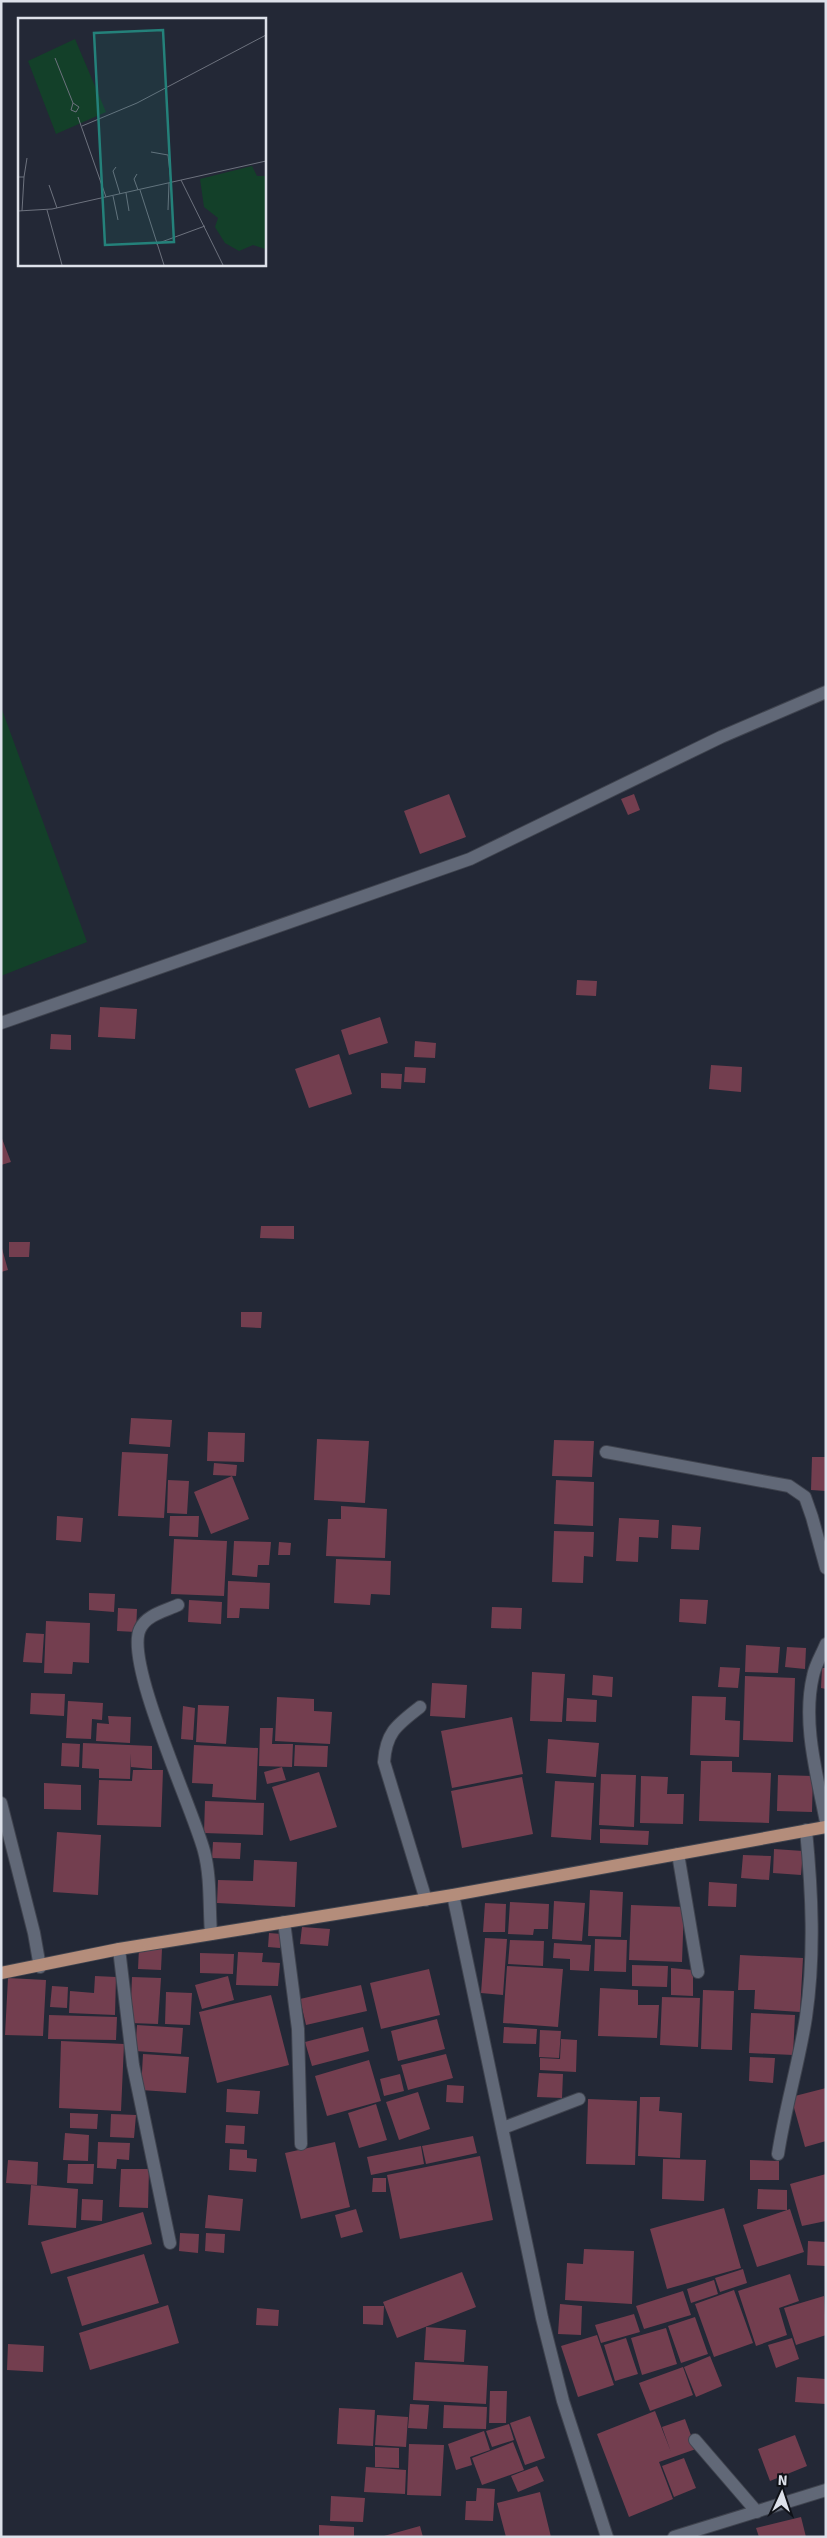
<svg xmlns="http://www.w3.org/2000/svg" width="827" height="2538" font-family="Signika,sans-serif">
  <rect width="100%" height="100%" fill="#232836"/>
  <!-- green -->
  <path fill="#134029" d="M1 707 87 942 1 976Z"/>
  <!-- building -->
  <path fill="#733e4f" d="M449 794 466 837 420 854 404 811Z
    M634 794 640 810 628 815 621 799Z
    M577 980 597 981 596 996 576 995Z
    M100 1007 137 1009 135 1039 98 1037Z
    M380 1017 388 1043 349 1055 341 1030Z
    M51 1034 71 1035V1050L50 1049Z
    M415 1041 436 1043 435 1058 414 1057Z
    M339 1054 352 1094 309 1108 295 1069Z
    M711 1065 742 1067 741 1092 709 1089Z
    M405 1067 426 1068 425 1083 404 1082Z
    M381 1073 402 1074 401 1089 381 1088Z
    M1 1136 11 1162 1 1165Z
    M261 1226H294V1239L260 1238Z
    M9 1242H30L29 1257H9Z
    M1 1245 8 1270 1 1272Z
    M241 1312H262L261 1328 241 1327Z
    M131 1418 172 1420 170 1447 129 1444Z
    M208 1432 245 1433 244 1462 207 1461Z
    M317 1439 369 1441 365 1503 314 1500Z
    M554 1440 594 1441 592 1477 552 1476Z
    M122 1452 168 1454 164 1518 118 1516Z
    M812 1457H826V1491L811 1490Z
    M214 1463 237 1465 236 1476 213 1475Z
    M232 1476 249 1519 211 1534 194 1492Z
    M168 1480 189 1481 187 1514 167 1513Z
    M556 1480 594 1482 593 1526 554 1524Z
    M341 1506 387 1509 385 1558 326 1556 328 1519H341Z
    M57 1516 83 1518 81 1542 56 1540Z
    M170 1516H199L198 1537 169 1536Z
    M619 1518 659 1520 658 1538 639 1537 638 1562 616 1561Z
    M672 1525 701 1527 699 1550 671 1549Z
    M554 1531 594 1532 593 1557 584 1556 583 1583 552 1582Z
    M174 1539 227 1541 224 1596 171 1594Z
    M234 1541 271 1542 269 1565H258L257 1577 232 1575Z
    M279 1542 291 1543 290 1555H278Z
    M336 1559 391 1561 390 1595 371 1594 370 1605 334 1603Z
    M228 1581 270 1583 269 1609 240 1608 239 1618H227Z
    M89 1593 115 1594 114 1612 89 1610Z
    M680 1599 708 1600 706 1624 679 1622Z
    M189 1600 222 1602 221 1624 188 1622Z
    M492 1607 522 1608 521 1629 491 1628Z
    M118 1608 137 1609 136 1632 117 1631Z
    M46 1621 90 1623 89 1663 73 1662 72 1674 44 1673Z
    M26 1633 44 1634 42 1663 23 1662Z
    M746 1645 780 1647 778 1673 745 1672Z
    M787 1647 806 1648 805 1669 785 1667Z
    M720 1667 740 1668 738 1688 718 1687Z
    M822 1668H826V1689L821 1688Z
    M532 1672 565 1674 562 1722 530 1721Z
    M593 1675 613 1677 612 1697 592 1695Z
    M745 1676 795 1678 793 1742 743 1740Z
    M432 1683 467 1685 465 1718 430 1716Z
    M31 1693 65 1694 64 1716 30 1714Z
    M692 1696 726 1697 725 1720 740 1721 739 1757 690 1755Z
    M277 1697 314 1699V1711L332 1712 330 1744 275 1741Z
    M567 1698 597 1700 596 1722 566 1721Z
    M68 1701 103 1703 102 1720 92 1719 91 1739 66 1738Z
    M198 1705 229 1706 226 1744 196 1742Z
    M183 1706 195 1708 193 1740 181 1739Z
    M108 1716 131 1717 130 1743 96 1741 97 1723 109 1724Z
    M512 1717 523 1774 452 1788 441 1731Z
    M260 1728H273L272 1744H293L292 1767 259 1766Z
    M548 1739 599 1743 596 1777 546 1773Z
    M62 1743 80 1744 79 1767 61 1766Z
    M83 1743 152 1746V1769L131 1767V1753L130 1779 99 1778V1769L82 1768Z
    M194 1745 258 1748 256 1800 212 1797 213 1784 192 1783Z
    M295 1745 328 1746 327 1767 294 1766Z
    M701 1761H732V1772L771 1773 769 1823 699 1821Z
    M282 1767 286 1780 267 1784 264 1772Z
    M133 1770H163L161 1827 97 1825 99 1780 132 1781Z
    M319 1772 337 1827 290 1841 272 1787Z
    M601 1774 636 1775 634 1827 599 1825Z
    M778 1775 813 1776 812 1812 777 1811Z
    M641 1776 668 1777 667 1794H684L683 1824 640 1823Z
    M522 1777 533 1834 462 1848 451 1791Z
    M555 1781 594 1783 591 1840 551 1837Z
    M44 1783 81 1785V1810L44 1809Z
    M205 1801 264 1803 263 1835 204 1833Z
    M600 1829 649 1831 648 1845 600 1843Z
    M57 1832 101 1835 98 1895 53 1892Z
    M213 1842 241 1843 240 1859 212 1858Z
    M774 1849 803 1851 801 1875 773 1873Z
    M743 1855 771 1856 769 1880 741 1878Z
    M254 1860 297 1862 295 1907 217 1903 218 1880 253 1881Z
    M709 1882 737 1884 736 1907 708 1906Z
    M590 1890 623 1892 621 1937 588 1936Z
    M554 1901 585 1903 582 1941 552 1939Z
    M510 1902 549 1904 548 1929H534L533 1935 508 1934Z
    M485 1903 506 1904 505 1932H483Z
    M631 1905 684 1907 682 1962 629 1960Z
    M302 1927 330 1929 328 1946 300 1944Z
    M269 1933 282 1934 280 1948 268 1947Z
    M485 1938 507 1939 503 1995 481 1993Z
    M595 1939 627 1940 626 1972 594 1971Z
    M510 1940 544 1941 543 1966 508 1964Z
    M554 1943 591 1945 589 1971 570 1970V1959L553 1958Z
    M139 1948 162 1949 161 1970 138 1969Z
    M238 1952 263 1953 262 1962 280 1963 278 1986 236 1985Z
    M200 1953 234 1954 233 1974 200 1973Z
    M740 1955 803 1958 800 2012 754 2009 755 1990H738Z
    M632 1965 668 1966 667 1987 632 1986Z
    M507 1966 563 1969 558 2027 503 2023Z
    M671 1968 693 1970V1996L671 1995Z
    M429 1969 440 2015 381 2029 370 1983Z
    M95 1976 116 1977 115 2015 69 2013 70 1991 94 1993Z
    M228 1976 234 2000 202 2009 195 1985Z
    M132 1977 161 1978 158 2024 130 2023Z
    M8 1978 46 1980 43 2036 5 2035Z
    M361 1985 367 2011 306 2025 300 1999Z
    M52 1986 68 1987 67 2008 50 2007Z
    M600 1988 638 1990V2005H659L657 2038 598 2036Z
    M703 1990 734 1991 732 2050 701 2049Z
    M166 1992 192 1993 190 2025 165 2024Z
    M271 1995 289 2065 217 2083 199 2012Z
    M662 1997 700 1998 698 2047 660 2045Z
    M751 2013 795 2015 793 2055 749 2053Z
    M49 2015 117 2017 116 2040 48 2039Z
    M437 2019 445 2049 398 2061 391 2031Z
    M137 2025 183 2028 181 2054 135 2051Z
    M363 2027 369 2051 312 2066 305 2042Z
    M504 2027 537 2029 536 2044 503 2043Z
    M540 2030 561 2031 559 2058 539 2057Z
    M561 2039 577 2040 576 2072 540 2070V2058L560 2059Z
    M61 2041 124 2044 121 2111 59 2108Z
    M143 2054 189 2057 186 2093 141 2090Z
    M446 2054 453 2078 408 2090 401 2065Z
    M750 2057 775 2058 773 2083 749 2081Z
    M369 2060 381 2101 327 2116 315 2076Z
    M539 2073 563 2074 562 2098 537 2097Z
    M400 2074 404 2091 384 2096 380 2079Z
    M447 2085 464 2086 463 2103 446 2102Z
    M826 2088V2141L805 2147 791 2097Z
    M227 2089 260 2091 258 2114 226 2112Z
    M418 2092 430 2129 399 2140 386 2102Z
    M640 2097H660L659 2111 682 2113 680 2158 638 2156Z
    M588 2099 637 2101 635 2165 586 2164Z
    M376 2104 387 2140 359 2148 348 2113Z
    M70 2113 98 2114 97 2129 70 2128Z
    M111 2114 136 2115 134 2138 110 2137Z
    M226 2125 245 2126 244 2144 225 2143Z
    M65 2133 89 2135 88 2161 63 2160Z
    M473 2136 477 2153 426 2164 422 2146Z
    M98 2142 130 2143 129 2160 117 2159 116 2169 97 2168Z
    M335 2142 350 2207 301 2219 285 2153Z
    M421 2146 424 2164 371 2175 367 2157Z
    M230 2149 247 2150V2158L257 2159 256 2172 229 2170Z
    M480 2156 493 2220 400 2239 387 2175Z
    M663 2159 706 2160 704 2201 662 2199Z
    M8 2160 38 2162 37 2185 6 2183Z
    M750 2160 779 2161V2180H750Z
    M68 2164H94L93 2184 67 2183Z
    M121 2169H149L148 2208 119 2207Z
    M826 2174V2221L802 2226 790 2184Z
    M373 2178H386V2192H372Z
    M31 2185 78 2189 76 2228 28 2225Z
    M758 2189 787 2190V2210L757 2209Z
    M208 2195 243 2199 240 2231 205 2228Z
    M82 2199 103 2200 102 2221 81 2220Z
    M724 2208 741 2268 667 2289 650 2229Z
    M356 2209 363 2232 341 2238 335 2215Z
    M790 2209 804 2252 757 2267 743 2225Z
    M143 2212 152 2244 51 2274 41 2242Z
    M180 2233 199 2234 198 2253 179 2251Z
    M206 2233 225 2234 224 2253 205 2251Z
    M808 2241 826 2242V2266L807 2265Z
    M584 2249 634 2251 632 2304 565 2300 567 2263 583 2264Z
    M144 2254 159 2303 82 2326 67 2277Z
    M743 2269 747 2283 720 2292 715 2278Z
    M462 2272 476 2307 397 2338 383 2302Z
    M790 2274 799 2301 779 2308 787 2335 756 2346 738 2291Z
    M714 2280 718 2294 691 2303 687 2289Z
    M734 2290 753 2343 714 2357 695 2304Z
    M683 2291 691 2315 644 2329 636 2306Z
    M824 2296 826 2335 796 2345 784 2308Z
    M560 2304 582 2306 581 2335 558 2334Z
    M168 2305 179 2343 90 2370 79 2333Z
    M363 2306H384L383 2325 363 2324Z
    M257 2308 279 2310 278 2326 256 2325Z
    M634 2314 640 2332 601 2343 595 2325Z
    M695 2317 708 2354 681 2363 668 2326Z
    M426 2327 466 2330 464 2362 424 2360Z
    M666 2328 677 2364 642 2375 631 2338Z
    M597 2335 614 2385 578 2397 561 2346Z
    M626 2338 638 2374 615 2381 604 2345Z
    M792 2338 799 2359 776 2368 768 2345Z
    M8 2344 44 2346 43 2372 7 2370Z
    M710 2356 722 2386 696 2397 684 2367Z
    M415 2362 488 2366 486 2404 413 2400Z
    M683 2367 693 2395 650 2411 639 2383Z
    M797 2377 826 2379V2404L795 2402Z
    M490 2391H507L506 2423H489Z
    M410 2404 429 2405 427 2429 408 2428Z
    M444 2405 487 2407 486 2429 443 2428Z
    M339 2408 375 2410 373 2446 337 2444Z
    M655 2411 671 2452 662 2427 685 2419 696 2449 659 2462 673 2499 629 2517 597 2434Z
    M377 2415 408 2417 406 2447 375 2445Z
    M530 2416 545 2458 525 2465 510 2423Z
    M509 2424 514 2440 492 2447 486 2431Z
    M484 2431 490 2450 470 2457 472 2465 456 2470 448 2444Z
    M795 2435 807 2466 770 2481 758 2449Z
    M513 2442 524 2470 482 2485 472 2458Z
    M409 2444 444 2445 441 2496 407 2495Z
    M375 2447 399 2448V2468L375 2467Z
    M684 2458 696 2488 674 2497 662 2466Z
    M537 2466 544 2481 518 2492 511 2476Z
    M366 2467 406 2470 405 2494 364 2492Z
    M477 2488 495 2489 493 2521 465 2520 466 2501H476Z
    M540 2492 551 2537H506L497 2503Z
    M331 2496 365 2498 363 2522 330 2521Z
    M801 2517 806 2537H759L756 2528Z
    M319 2525 354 2527V2537H319Z
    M420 2526 423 2537H384V2536Z"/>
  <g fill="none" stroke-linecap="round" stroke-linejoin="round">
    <!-- minor casing -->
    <g stroke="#3f434e" stroke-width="14">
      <path id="minor" d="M1 1023 470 859 721 737 826 692
        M606 1452 789 1486 805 1497 812 1517 826 1568
        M178 1605C165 1611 146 1615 140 1629 124 1662 193 1809 204 1851 211 1877 209 1907 211 1934
        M826 1644C822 1654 815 1665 813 1676 802 1723 817 1775 826 1822
        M420 1707C397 1725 386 1732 384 1762L426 1900
        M1 1803 34 1933 40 1967
        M678 1854 698 1972
        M453 1895 542 2318 563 2401 607 2537
        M284 1922 298 2029 301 2144
        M119 1949 133 2065 170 2243
        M503 2128 579 2099
        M778 2154C785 2108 799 2063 806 2017 815 1955 812 1892 806 1830
        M695 2440 757 2512
        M674 2537 826 2490"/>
    </g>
    <!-- major casing -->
    <g stroke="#3f434e" stroke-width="14">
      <path id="major" d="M1 1973 119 1949 453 1895 826 1827"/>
    </g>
    <!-- minor -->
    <use href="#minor" stroke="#616877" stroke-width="12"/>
    <!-- major -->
    <use href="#major" stroke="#b48d7b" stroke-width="12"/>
  </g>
  <!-- overview -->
  <g transform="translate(18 18)">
    <rect width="248" height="248" fill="#232836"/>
    <path d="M57 21 88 94 38 116 10 43ZM234 148 239 158H247V231L235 227 221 233 207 225 197 209 200 200 186 189 182 161Z" fill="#134029"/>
    <path fill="none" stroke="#6d727e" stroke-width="1" d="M37 40 55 85 53 92 58 94 61 89 55 85M60 99 88 179M64 108 119 85 248 17M133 134 150 137 153 164M98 149 95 153 102 176M119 156 116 161 120 172M0 159H6L4 193M6 159 9 140M163 162 205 247M31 167 39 190M122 172 146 247M108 175 111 193M95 178 100 202M29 192 44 247M150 192 151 165M0 193 34 191 248 143M138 226 187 208"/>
    <path fill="#24817a" fill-opacity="0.15" stroke="#24817a" stroke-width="2.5" d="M145 12 156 224 87 227 76 15Z"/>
    <rect width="248" height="248" fill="none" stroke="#dde1ea" stroke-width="2.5"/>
  </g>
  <!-- border -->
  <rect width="827" height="2538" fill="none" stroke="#dde1ea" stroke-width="5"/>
  <!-- north arrow -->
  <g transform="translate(782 2493) rotate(3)" stroke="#0f1117" stroke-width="4" paint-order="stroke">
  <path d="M0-4L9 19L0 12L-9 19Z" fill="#dde1ea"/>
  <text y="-8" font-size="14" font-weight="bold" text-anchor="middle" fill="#dde1ea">N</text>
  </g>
</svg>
